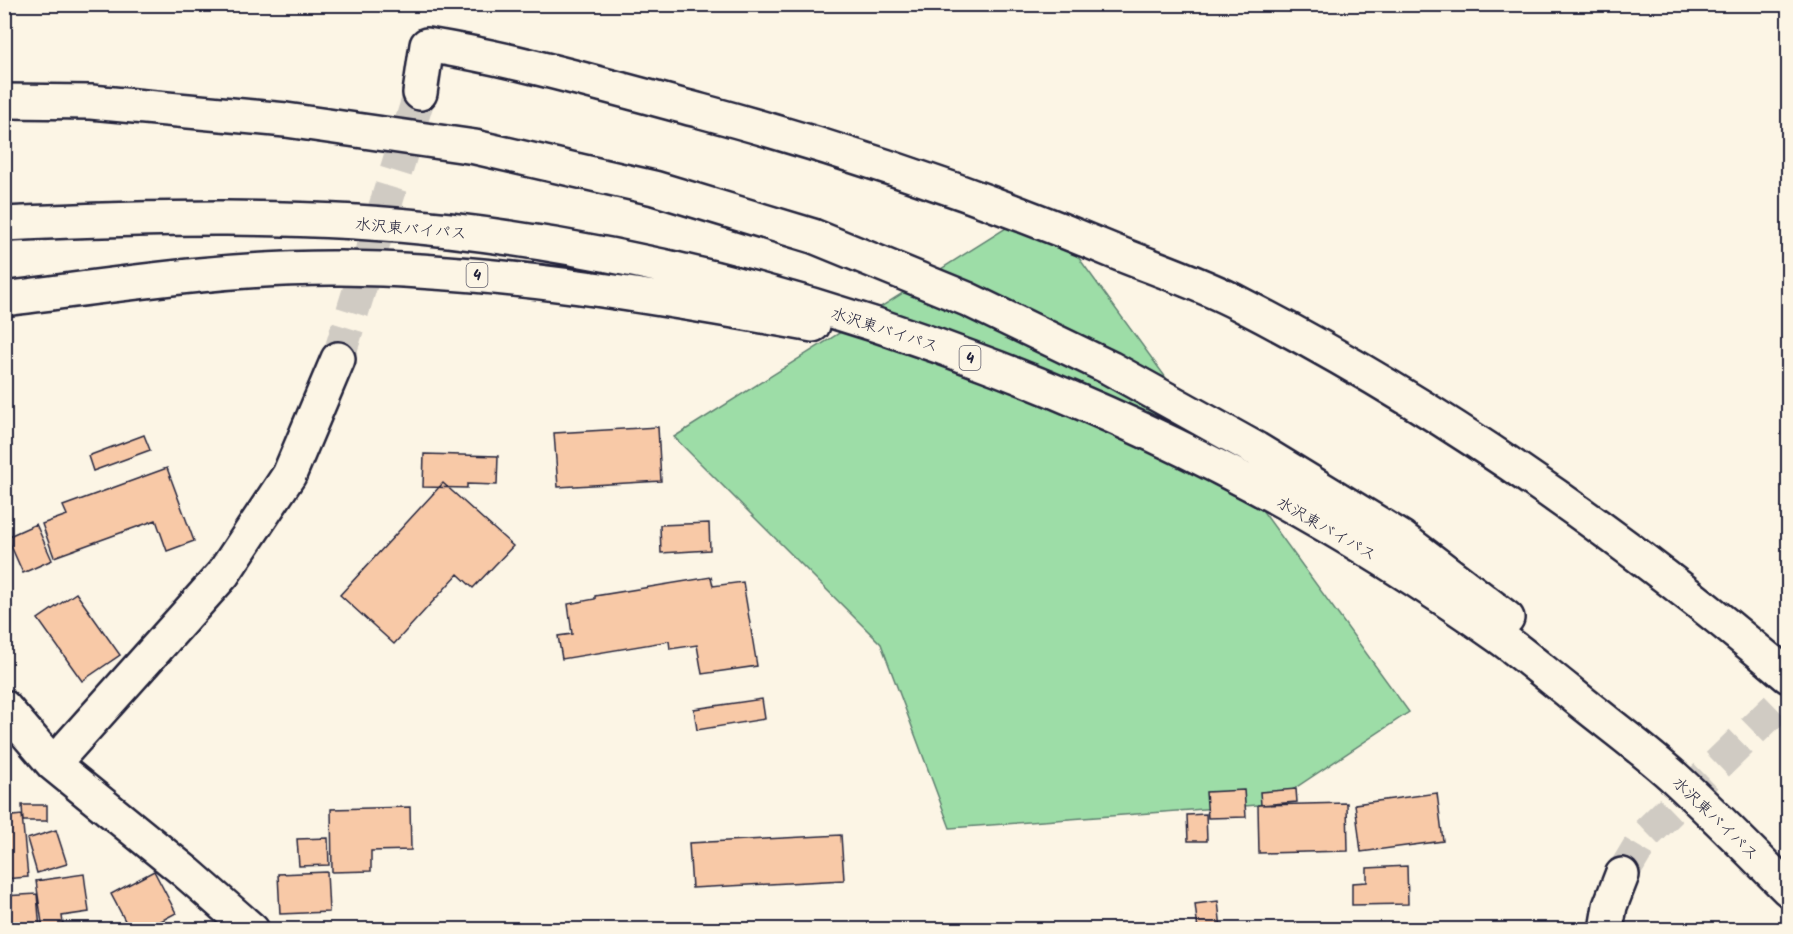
<svg xmlns="http://www.w3.org/2000/svg" width="1793" height="934" font-family="Kalam,'Klee One',sans-serif">
  <rect width="100%" height="100%" fill="#fcf5e5"/>
  <filter id="ink" filterUnits="userSpaceOnUse"><feTurbulence type="fractalNoise" baseFrequency=".0167" numOctaves="2"/><feDisplacementMap in="SourceGraphic" scale="12" xChannelSelector="R" yChannelSelector="G"/><feConvolveMatrix kernelMatrix="1 2 1 2 8 2 1 2 1" color-interpolation-filters="sRGB"/></filter>
  <g filter="url(#ink)">
    <!-- green -->
    <path fill="#9ddda7" stroke="#608071" stroke-width="1.5" d="M1041 206 1409 712 1271 804 950 828 881 644 674 437Z"/>
    <!-- building -->
    <path fill="#f8c9a7" stroke="#22223b" stroke-width="1.5" d="M658 427 661 481 558 487 554 433Z
      M144 435 150 450 93 471 88 456Z
      M424 454 498 456 497 485 467 484V488L423 487Z
      M167 468 194 541 167 551 156 520 54 557 42 524 67 515 63 506Z
      M443 483 513 546 473 588 458 574 394 644 340 595Z
      M709 523 710 550 661 553 660 525Z
      M36 524 52 560 23 573 7 537Z
      M711 577 713 586 743 582 757 666 702 674 697 645 670 649 669 641 562 659 558 636 572 634 568 604 595 599V596Z
      M76 593 120 655 82 681 38 619Z
      M762 699 765 719 697 730 694 709Z
      M1296 789 1297 802 1261 805 1260 792Z
      M1244 790 1246 817 1208 818 1206 792Z
      M1437 793 1443 841 1361 852 1355 804Z
      M1347 803 1348 851 1259 853 1258 805Z
      M22 805H47V821H23Z
      M410 807 411 850 371 851V871L332 872 331 809Z
      M1206 814 1207 841H1188L1187 815Z
      M22 815 28 877 4 879V817Z
      M56 830 67 864 37 873 27 839Z
      M841 835 844 880 692 888 689 843Z
      M328 838 329 865 299 866 297 839Z
      M1407 866 1408 904 1352 905V883L1367 882V868Z
      M154 871 176 913 144 930H130L111 894Z
      M327 872 329 912 280 914 278 874Z
      M84 874 89 912 62 916 64 930H43L36 881Z
      M37 894 40 930H4V896Z
      M1218 901 1221 929 1198 930 1195 904Z"/>
    <g fill="none" stroke-linecap="round" stroke-linejoin="round">
      <!-- street-tunnel -->
      <path stroke="#d0cbc3" stroke-width="33" stroke-dasharray="33 16" stroke-linecap="butt" d="M338 359 420 93
        M1622 875 1647 833 1785 699"/>
      <!-- street casing -->
      <g stroke="#22223b" stroke-width="38">
        <path id="street" d="M420 93 427 45C520 60 610 87 701 111 843 149 984 197 1120 254 1160 270 1202 284 1240 304 1437 405 1620 533 1788 676
          M4 707 53 764 187 873 252 930
          M53 764 223 574 289 475 338 359
          M1606 930 1610 906 1622 875"/>
      </g>
      <!-- highway casing -->
      <g stroke="#22223b" stroke-width="38">
        <path id="highway" d="M4 101 91 102 286 120 475 147 654 188 813 236 967 299 1110 368 1256 449 1402 538 1507 618
          M4 224C152 217 301 213 449 230 817 273 1196 421 1498 636 1522 653 1545 673 1568 691 1603 720 1641 747 1675 778 1714 814 1751 852 1788 889
          M4 299C115 285 228 267 340 268 499 270 657 297 813 325"/>
      </g>
      <!-- street -->
      <use href="#street" stroke="#fcf5e5" stroke-width="33"/>
      <!-- highway -->
      <use href="#highway" stroke="#fcf5e5" stroke-width="33"/>
    </g>
  </g>
  <g text-anchor="middle" stroke-width="4.5" stroke-linejoin="round" paint-order="stroke">
    <!-- shield labels -->
    <g fill="#fcf5e5" stroke="#63616e" stroke-width="1.5">
      <rect x="466.5" y="263" width="21" height="24" rx="4.5"/>
      <rect x="959.5" y="346" width="21" height="24" rx="4.5"/>
    </g>
    <g font-size="15" font-weight="bold" fill="#22223b">
      <text x="477" y="280">4</text>
      <text x="970" y="363">4</text>
    </g>
    <!-- street labels -->
    <g font-size="16" fill="#22223b" stroke="#fcf5e5">
      <text transform="translate(411 228) rotate(5)" y="6">水沢東バイパス</text>
      <text transform="translate(885 329) rotate(18)" y="6">水沢東バイパス</text>
      <text transform="translate(1327 528) rotate(30)" y="6">水沢東バイパス</text>
      <text transform="translate(1716 818) rotate(44)" y="6">水沢東バイパス</text>
    </g>
  </g>
  <!-- margin -->
  <rect width="1793" height="934" fill="none" stroke="#fcf5e5" stroke-width="24"/>
  <rect x="12" y="12" width="1769" height="910" fill="none" stroke="#22223b" stroke-width="2" filter="url(#ink)"/>
</svg>
